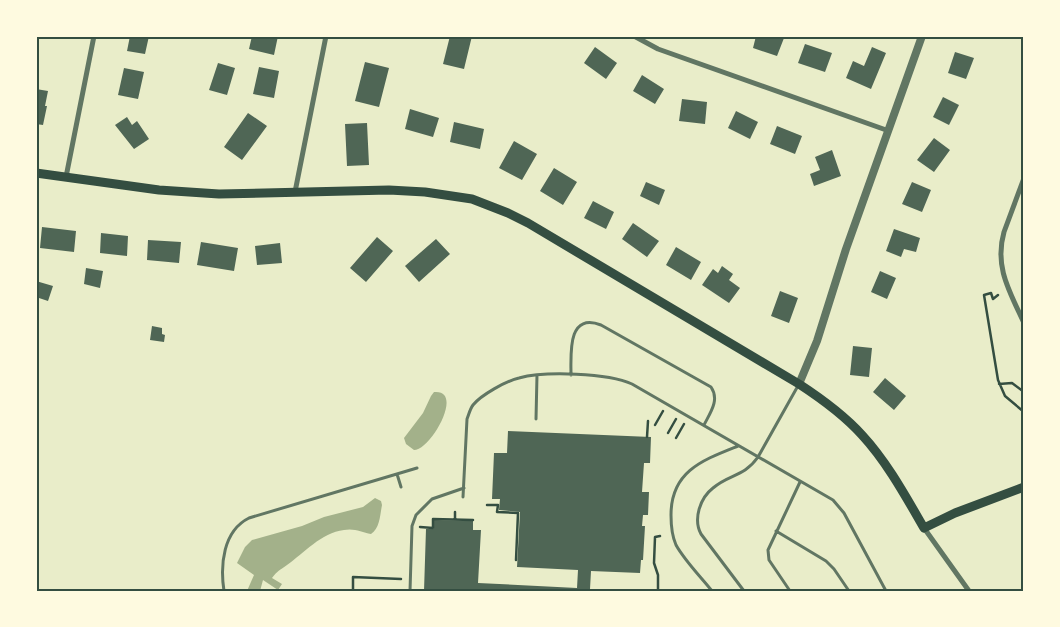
<svg xmlns="http://www.w3.org/2000/svg" width="1060" height="627" font-family="'IBM Plex Serif',serif">
  <rect width="100%" height="100%" fill="#e9edc9"/>
  <!-- water -->
  <path fill="#a3b18a" d="M434 392C465 389 431 450 414 450L406 444 404 438 423 413 431 396Z
    M375 498 381 501 382 505C380 515 380 528 371 534 362 532 354 528 344 530 321 533 304 553 287 565 280 570 277 571 272 578L282 584 278 590 263 580 260 591H247L254 575 237 563 245 547 252 540 302 526 324 517 363 507Z"/>
  <!-- building -->
  <path fill="#4f6655" d="M130 36H149L145 54 127 51Z
    M252 36H278L274 55 249 49Z
    M450 36H472L464 69 443 64Z
    M756 36 784 38 777 56 753 48Z
    M805 44 832 53 825 72 798 63Z
    M595 47 617 63 606 79 584 63Z
    M872 47 886 53 871 89 846 78 853 61 864 66Z
    M955 52 974 58 966 79 948 73Z
    M365 62 389 68 379 107 355 101Z
    M218 63 235 68 227 95 209 90Z
    M259 67 279 71 274 98 253 94Z
    M124 68 144 72 138 99 118 95Z
    M642 75 664 89 655 104 633 91Z
    M36 89 48 91 45 106H47L43 125 36 124Z
    M943 97 959 105 949 125 933 117Z
    M682 99 707 102 705 124 679 121Z
    M410 109 439 118 433 137 405 129Z
    M736 111 758 122 750 139 728 128Z
    M248 113 267 126 242 160 224 147Z
    M127 117 132 125 137 121 149 139 134 149 115 125Z
    M454 122 484 129 480 149 450 142Z
    M367 123 369 165 347 166 345 124Z
    M777 126 802 136 795 154 770 144Z
    M934 138 950 150 934 172 917 160Z
    M514 141 537 154 522 180 499 168Z
    M832 150 841 176 814 186 810 174 820 170 815 157Z
    M554 168 577 182 563 205 540 191Z
    M646 182 665 190 659 205 640 196Z
    M912 182 931 190 922 212 902 204Z
    M593 201 614 212 606 229 584 218Z
    M633 223 659 241 647 257 622 239Z
    M42 227 76 231 74 252 40 248Z
    M894 229 920 238 916 252 904 249 901 257 886 251Z
    M101 233 128 236 127 256 100 253Z
    M377 237 393 251 366 282 350 268Z
    M436 239 450 254 419 282 405 266Z
    M148 240 181 242 179 263 147 260Z
    M201 242 238 248 234 271 197 265Z
    M280 243 282 263 257 265 255 246Z
    M676 247 701 262 691 280 666 265Z
    M722 266 733 274 729 280 740 288 729 303 702 285 713 269 718 273Z
    M86 268 103 271 100 288 84 284Z
    M880 271 896 278 887 299 871 292Z
    M36 281 53 286 48 301 36 297Z
    M780 291 798 298 789 323 771 316Z
    M152 326 162 328V334L165 335 164 342 150 340Z
    M853 346 872 348 869 377 850 375Z
    M885 378 906 396 894 410 873 392Z
    M508 431 651 437 650 463H644L642 492H649L648 515H643L642 526H645L643 560H641L640 573 591 571 590 589H599V591H424L426 529H434V520L473 521V530H481L478 583 577 588 578 570 517 567 520 512 499 510 500 499H492L494 453H507Z"/>
  <g fill="none" stroke-linecap="round" stroke-linejoin="round">
    <!-- path -->
    <path stroke="#344e41" stroke-width="2.5" d="M998 295 993 299 991 293 984 295 998 380 1005 396 1024 412
      M999 384 1012 383 1024 392
      M655 425 663 411
      M668 433 676 419
      M647 437 648 421
      M676 438 684 424
      M487 505H498L497 512 518 513 516 560
      M455 519V512
      M420 527 433 528V519L473 520
      M353 591V577L401 579
      M658 591V575L654 563 655 537 660 536"/>
    <!-- service -->
    <path stroke="#617663" stroke-width="3" d="M571 375C571 354 567 312 601 325L711 387C720 400 710 413 704 425
      M536 419 537 375
      M397 474 401 487
      M463 497 467 419C469 414 470 409 473 405 481 395 506 381 519 378 545 371 608 373 632 384L833 500 844 513 886 591
      M776 531 826 561 834 569 849 591
      M224 591C220 565 223 531 249 518L417 468
      M410 591 412 526 416 515 432 499 464 488
      M712 591C700 576 685 561 676 545 672 536 671 525 671 515 671 471 703 460 738 446
      M744 591 701 534C693 519 700 498 713 488 729 474 744 477 758 457L799 384
      M790 591 769 560 768 550 800 482"/>
    <!-- minor -->
    <path stroke="#617663" stroke-width="5" d="M634 36 658 49 889 131
      M66 177 94 36
      M1024 178 1004 232C994 267 1010 292 1024 323
      M295 192 326 36
      M924 528 969 591"/>
    <!-- tertiary -->
    <path stroke="#617663" stroke-width="8" d="M799 384 817 341 846 249 922 36"/>
    <!-- secondary -->
    <path stroke="#344e41" stroke-width="9" d="M36 173 159 190 219 194 389 190 425 192 472 199 508 213 528 223 799 384C822 399 844 415 862 435 887 462 906 497 924 528L955 513 1024 487"/>
  </g>
  <!-- border -->
  <rect width="1060" height="627" fill="none" stroke="#fefae0" stroke-width="75"/>
  <rect x="38" y="38" width="984" height="552" fill="none" stroke="#344e41" stroke-width="2"/>
</svg>
